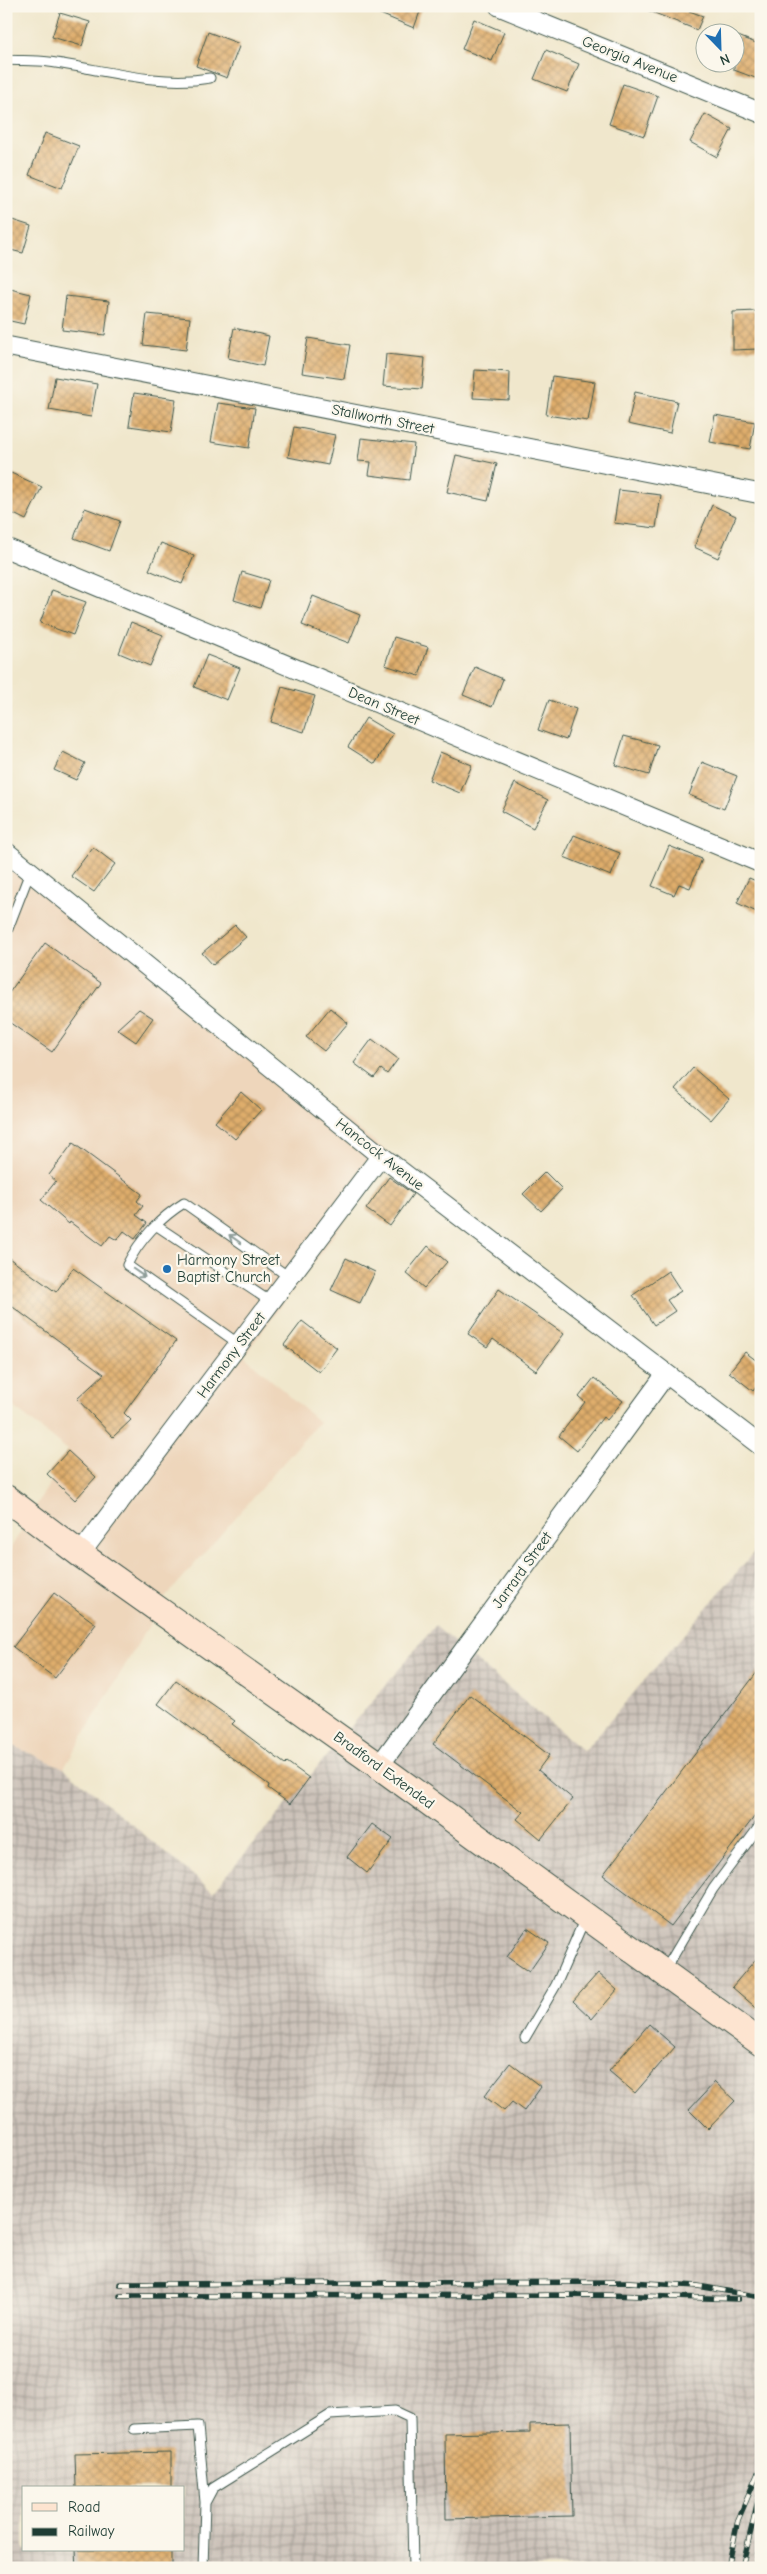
<svg xmlns="http://www.w3.org/2000/svg" width="767" height="2574" font-family="'Comic Neue',sans-serif">
  <defs>
    <pattern id="industrial-grid" width="8" height="8" patternUnits="userSpaceOnUse" patternTransform="scale(1.25)"><rect width="8" height="8" fill="#ccc2b9"/><path d="M0 4h8M4 0v8" fill="none" stroke="#a59f97"/></pattern>
    <pattern id="building-cross-hatch" width="8" height="8" patternUnits="userSpaceOnUse" patternTransform="scale(1.25)"><rect width="8" height="8" fill="#dfad6c"/><path d="M0 0l8 8M0 8l8-8" fill="none" stroke="#b48e5a"/></pattern>
  </defs>
  <rect width="100%" height="100%" fill="#fbf7ec"/>
  <filter id="ink" filterUnits="userSpaceOnUse"><feTurbulence type="fractalNoise" baseFrequency=".02" numOctaves="2"/><feDisplacementMap in="SourceGraphic" scale="10" xChannelSelector="R" yChannelSelector="G"/><feConvolveMatrix kernelMatrix="1 2 1 2 8 2 1 2 1" color-interpolation-filters="sRGB"/></filter>
  <filter id="wash" filterUnits="userSpaceOnUse"><feTurbulence type="fractalNoise" baseFrequency=".0096" numOctaves="4" result="noise"/><feDisplacementMap in="SourceGraphic" scale="20" xChannelSelector="R" yChannelSelector="G"/><feGaussianBlur stdDeviation="1.12" result="paint"/><feColorMatrix in="noise" values="0 0 0 0 0 0 0 0 0 0 0 0 0 0 0 0 0 1.4 0 .05"/><feComposite in="paint" operator="in"/></filter>
  <g filter="url(#wash)">
    <rect width="100%" height="100%" fill="#f0e7cc"/>
    <!-- built -->
    <path fill="#eed6bb" d="M6 855 393 1156 244 1356 319 1422 165 1598 64 1768 6 1743V1556L69 1451 6 1401Z"/>
    <!-- industrial -->
    <path fill="url(#industrial-grid)" fill-rule="evenodd" d="M761 1544V2568H6V1743L64 1768 213 1892 435 1626 584 1751ZM24 2488H184V2550H24Z"/>
    <g id="blocks">
      <!-- building -->
      <path fill="url(#building-cross-hatch)" d="M361 6H422L414 28Z
        M637 6H675L703 16 697 30Z
        M60 13 90 22 82 46 52 37Z
        M474 19 504 32 492 61 462 49Z
        M208 32 240 44 227 78 196 66Z
        M738 36 761 45V71L758 79 734 70V44Z
        M546 50 579 64 567 92 534 79Z
        M623 84 658 96 644 136 609 124Z
        M705 114 732 129 717 157 690 142Z
        M45 133 79 146 62 188 29 175Z
        M6 218 31 226 23 253 6 249Z
        M6 288 31 294 24 324 6 320Z
        M66 296 109 301 105 335 62 330Z
        M757 311 758 349 733 350V312Z
        M147 314 190 318 186 350 143 345Z
        M234 328 269 336 263 366 228 358Z
        M308 338 350 345 344 379 302 373Z
        M386 354 425 358 422 389 383 386Z
        M475 370 510 372 509 400 473 398Z
        M552 376 595 382 588 421 546 415Z
        M55 377 97 384 91 417 49 410Z
        M635 392 677 401 670 433 628 424Z
        M134 393 176 399 171 432 129 426Z
        M218 403 255 408 249 448 211 442Z
        M715 415 755 422 750 449 710 442Z
        M294 427 335 435 328 465 288 457Z
        M361 438 414 444 409 480 369 475 371 462 358 461Z
        M456 455 497 464 488 501 447 492Z
        M11 473 42 487 26 520 6 510V482Z
        M619 490 661 495 656 528 614 523Z
        M712 505 736 516 718 558 694 547Z
        M85 508 120 521 109 551 74 538Z
        M161 543 194 556 182 584 149 570Z
        M242 572 269 580 260 608 234 600Z
        M52 590 86 602 73 635 40 623Z
        M313 596 360 615 349 643 302 625Z
        M131 622 163 635 150 666 119 653Z
        M394 637 428 647 419 676 385 665Z
        M207 655 240 668 227 700 194 687Z
        M475 667 503 679 492 707 463 695Z
        M282 687 315 696 304 732 271 722Z
        M549 700 576 709 566 740 538 730Z
        M366 718 393 734 375 764 348 747Z
        M624 736 658 745 649 775 615 765Z
        M63 752 85 763 76 780 54 770Z
        M440 752 472 765 460 793 429 780Z
        M702 762 737 776 724 809 689 795Z
        M515 783 548 800 533 828 501 811Z
        M574 835 620 853 611 876 564 857Z
        M669 846 702 859 690 888 679 884 674 895 652 886Z
        M93 847 115 864 94 892 71 876Z
        M749 878 761 883V914L737 903Z
        M235 925 246 937 213 965 202 953Z
        M45 943 101 983 52 1052 6 1020V997Z
        M330 1008 348 1023 324 1051 306 1037Z
        M139 1009 153 1018 136 1042 117 1029Z
        M372 1039 398 1059 387 1074 381 1069 374 1078 354 1063Z
        M693 1068 729 1099 711 1120 675 1089Z
        M241 1092 261 1110 235 1139 215 1122Z
        M73 1143 142 1194 137 1201 143 1206 136 1215 147 1223 135 1239 124 1231 117 1240 110 1236 102 1246 70 1222 69 1224 41 1200 56 1181 49 1175Z
        M545 1172 562 1189 541 1211 523 1194Z
        M389 1177 413 1194 390 1226 366 1209Z
        M428 1246 447 1262 424 1288 406 1273Z
        M6 1256 56 1292 73 1268 176 1341 124 1413 131 1420 113 1437 77 1399 104 1374 6 1302Z
        M346 1258 375 1272 360 1303 331 1290Z
        M668 1271 681 1291 667 1300 675 1311 654 1325 633 1295Z
        M499 1289 564 1334 536 1371 493 1339 487 1347 468 1334Z
        M302 1321 337 1348 319 1372 284 1345Z
        M745 1352 761 1364V1381L753 1391 729 1372Z
        M594 1378 623 1401 607 1420 603 1417 577 1451 559 1436 585 1402 579 1397Z
        M68 1451 96 1477 75 1500 47 1474Z
        M54 1593 96 1624 55 1678 13 1647Z
        M761 1667V1808L671 1926 603 1875Z
        M176 1680 235 1721 232 1724 285 1764 287 1762 309 1778 290 1804 268 1788 269 1785 158 1704Z
        M470 1695 549 1755 538 1770 573 1799 541 1839 517 1819 523 1812 433 1744Z
        M372 1824 393 1839 367 1873 347 1857Z
        M527 1928 549 1943 529 1972 507 1957Z
        M761 1953V2012L732 1987Z
        M598 1973 617 1990 592 2019 573 2001Z
        M649 2024 675 2047 635 2093 609 2071Z
        M510 2063 541 2087 524 2111 512 2102 504 2111 484 2096Z
        M715 2082 735 2101 708 2129 689 2110Z
        M570 2423 572 2516 446 2519 445 2434 530 2432V2424Z
        M171 2452V2488H76L75 2454Z
        M76 2550H172V2568H77Z"/>
    </g>
  </g>
  <g filter="url(#ink)">
    <use href="#blocks" fill-opacity="0" stroke="#3e564b" stroke-width="1"/>
    <g fill="none" stroke-linecap="round" stroke-linejoin="round">
      <!-- lane casing -->
      <g stroke="#3e564b" stroke-width="11">
        <path id="lane" d="M6 60C20 61 35 60 49 62 102 69 157 87 210 78
          M6 934 30 872
          M157 1226 271 1302
          M239 1344 127 1265C139 1240 161 1217 184 1203L289 1277
          M665 1970 713 1889 761 1824
          M525 2038 556 1985 585 1918
          M134 2429 198 2426 205 2502
          M203 2568 205 2503 213 2488 330 2415 395 2411 410 2418 413 2568"/>
      </g>
      <!-- street casing -->
      <g stroke="#3e564b" stroke-width="21">
        <path id="street" d="M499 6 761 113
          M6 346 761 494
          M6 548 761 863
          M6 852 381 1156 761 1446
          M80 1554 381 1156
          M379 1766 666 1374"/>
      </g>
      <!-- secondary casing -->
      <g stroke="#3e564b" stroke-width="28">
        <path id="secondary" d="M6 1498 80 1554 379 1766 761 2043"/>
      </g>
      <!-- lane -->
      <use href="#lane" stroke="#fff" stroke-width="9"/>
      <!-- street -->
      <use href="#street" stroke="#fff" stroke-width="19"/>
      <!-- secondary -->
      <use href="#secondary" stroke="#fde4d0" stroke-width="26"/>
      <!-- rail casing -->
      <g stroke="#1f3d34" stroke-width="5.5">
        <path id="rail" d="M120 2284 630 2282 698 2286 761 2297
          M120 2296 607 2295 738 2299
          M728 2568 738 2520 761 2466
          M742 2568 761 2488
          M755 2568 761 2543"/>
      </g>
      <!-- rail -->
      <use href="#rail" stroke="#fbf7ec" stroke-width="4" stroke-dasharray="11" stroke-linecap="butt"/>
    </g>
    <!-- one-way arrows -->
    <defs><path id="oneway-shaft" d="M-6 0H5M1.5-3L5.5 0L1.5 3" fill="none" stroke-width="1.6" stroke-linecap="round" stroke-linejoin="round" transform="scale(1.25)"/></defs>
    <g stroke="#8f9e9a">
      <use href="#oneway-shaft" transform="translate(235 1239) rotate(-145)"/>
      <use href="#oneway-shaft" transform="translate(139 1273) rotate(35)"/>
    </g>
  </g>
  <!-- markers -->
  <circle fill="#1f6fb2" stroke="#fbf7ec" stroke-width="2" cx="167" cy="1269" r="5"/>
  <g text-anchor="middle" stroke-width="4.5" stroke-linejoin="round" paint-order="stroke">
    <!-- street labels -->
    <g font-size="15" fill="#1f3d34" stroke="#fbf7ec">
      <text transform="translate(630 59) rotate(22)" y="5">Georgia Avenue</text>
      <text transform="translate(383 419) rotate(11)" y="5">Stallworth Street</text>
      <text transform="translate(384 706) rotate(23)" y="5">Dean Street</text>
      <text transform="translate(380 1154) rotate(38)" y="5">Hancock Avenue</text>
      <text transform="translate(231 1355) rotate(-53)" y="5">Harmony Street</text>
      <text transform="translate(522 1570) rotate(-54)" y="5">Jarrard Street</text>
      <text transform="translate(384 1770) rotate(36)" y="5">Bradford Extended</text>
    </g>
    <!-- poi labels -->
    <g font-size="15" fill="#1f3d34" stroke="#fbf7ec" text-anchor="start">
      <text x="177" y="1265">Harmony Street<tspan x="177" dy="17">Baptist Church</tspan></text>
    </g>
  </g>
  <!-- margin -->
  <rect width="767" height="2574" fill="none" stroke="#fbf7ec" stroke-width="25"/>
  <!-- legend -->
  <rect x="22" y="2486" width="162" height="65" fill="#fbf7ec" stroke="#a3ada2"/>
  <rect x="32" y="2503" width="25" height="8" fill="#fde4d0" stroke="#a3ada2"/>
  <text x="68" y="2512" font-size="15" fill="#1f3d34">Road</text>
  <rect x="32" y="2528" width="25" height="8" fill="#1f3d34" stroke="#a3ada2"/>
  <text x="68" y="2536" font-size="15" fill="#1f3d34">Railway</text>
  <!-- north arrow -->
  <g transform="translate(720 48) rotate(157)"><circle r="24" fill="#fbf7ec" stroke="#a3ada2"/>
  <path d="M0-4L9 19L0 12L-9 19Z" fill="#1f6fb2"/>
  <text y="-8" font-size="14" font-weight="bold" text-anchor="middle" fill="#1f3d34">N</text>
  </g>
</svg>
